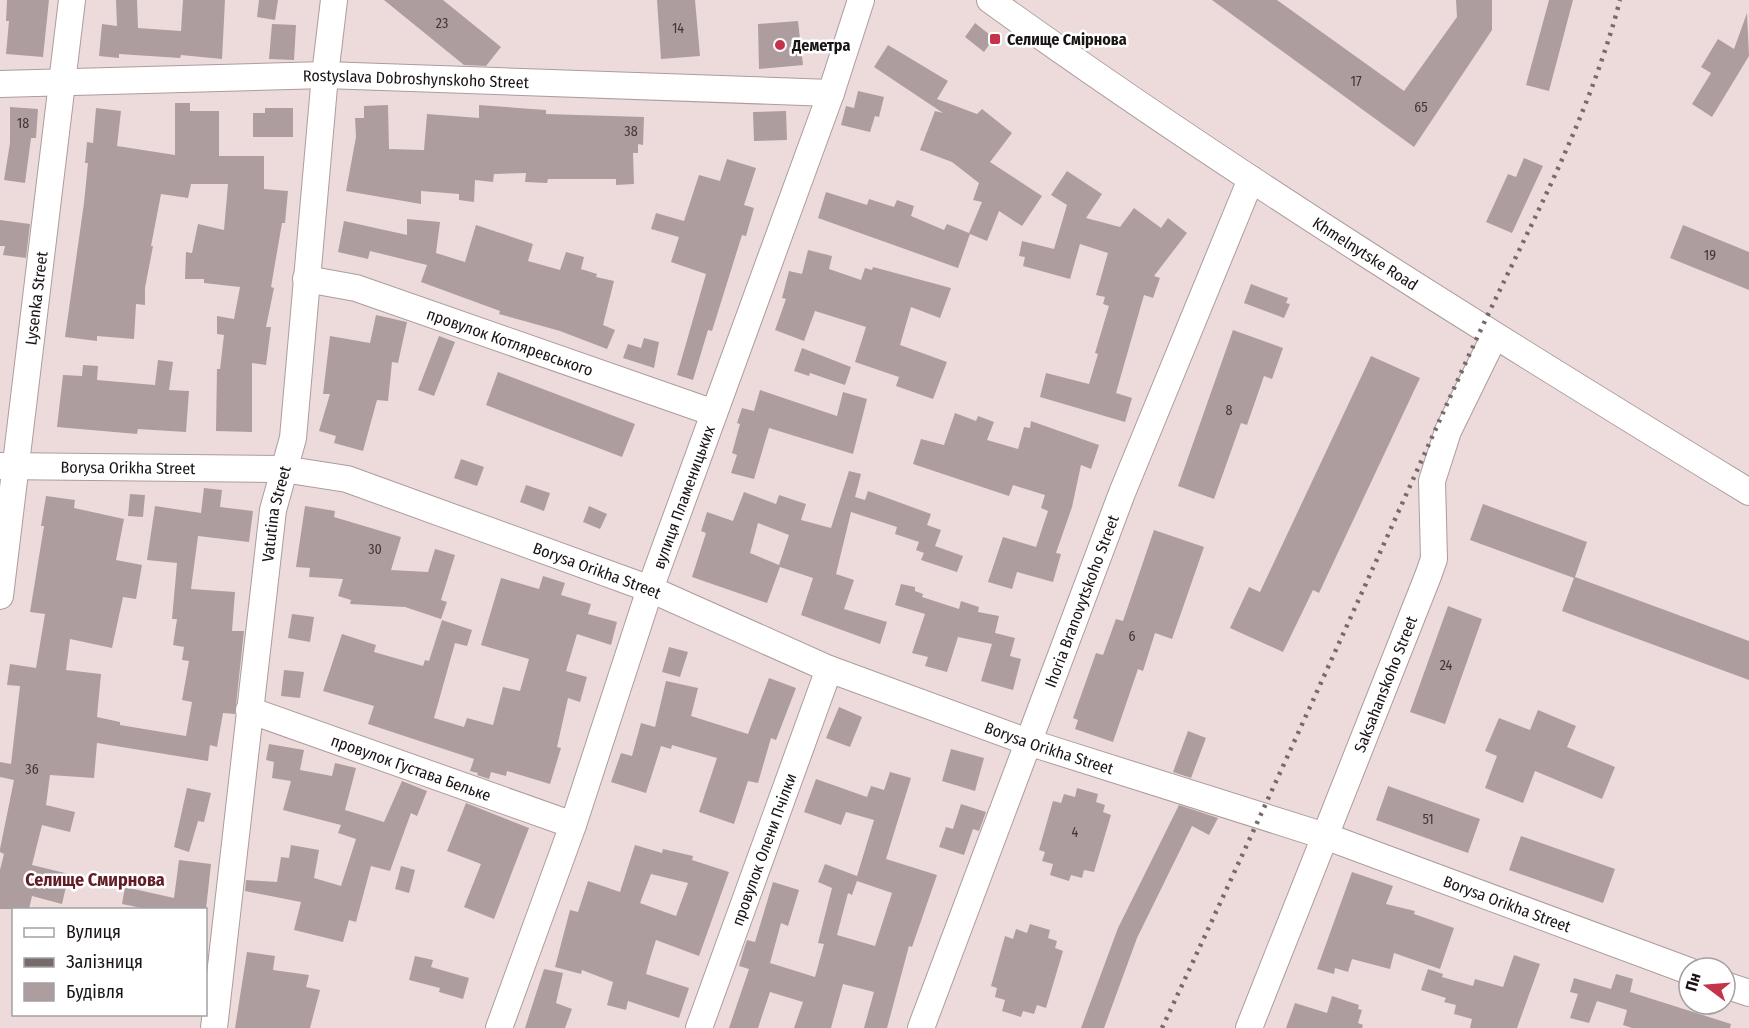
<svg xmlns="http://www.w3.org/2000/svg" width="1749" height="1028" font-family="'Fira Sans Condensed',sans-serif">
  <rect width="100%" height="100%" fill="#eddbdc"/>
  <!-- building -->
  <path fill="#ae9d9e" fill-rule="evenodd" d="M7 0H49L43 57 6 54 9 21H6Z
    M116 0H137L138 28 181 31 183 0H225L222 59 181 55 180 58 119 54V58L99 56 102 24 117 26Z
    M259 0H278L275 20 257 17Z
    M384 0H443L501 47 486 66 464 65Z
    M657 0H695L700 56 661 59Z
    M1212 0H1277L1404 91 1457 17 1456 0H1492V30L1414 147Z
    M1549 0H1573L1549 91 1526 85Z
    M1747 13 1749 56 1712 117 1692 104 1711 73 1701 67 1718 39 1734 49Z
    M798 21 803 65 759 69 758 24Z
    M975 23 994 38 984 52 965 37Z
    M272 24 296 25 294 60 269 59Z
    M888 45 948 81 937 99 977 114 982 109 1012 133 990 162 1042 196 1022 226 999 211 987 241 970 234 958 268 818 218 826 192 867 205 869 199 894 207 897 200 914 206 911 216 944 230 947 224 969 233 982 202 973 200 979 183 952 162 920 150 935 111 943 113 874 67Z
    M858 91 884 97 879 117 875 116 870 132 841 125 846 106 854 108Z
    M175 103H190V111H219V156H264V189L288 191 285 223H282L271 287 274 288 266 327H271L266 365 252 363V432L216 431 217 369H220L224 335 217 334V316L234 319 240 287 204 283V279H185L186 252 192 253 198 224 224 230 228 184H191L188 198 161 194 151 246H153L145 288V305L136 304 134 339 97 336V341L65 337 84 203 88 163H85L87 142 93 143 96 108 121 111 117 146 175 155Z
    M388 105 389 149 424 150 427 114 479 118V105L546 110V114L644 117 643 145 638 144V153H633L634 184 616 185V179H548L547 183 525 182 526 173 494 174 493 182 475 180 474 202 459 200V194L421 191V204L346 191 356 137 355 118H364V106Z
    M10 107 38 109 36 138H31L25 183 4 180 10 143Z
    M265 108H293V137H253V113H265Z
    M786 111 787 140 754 141 753 112Z
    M1524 158 1543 166 1512 233 1486 222 1508 174 1516 177Z
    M727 159 756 168 744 205 754 208 746 236 742 235 712 331 708 330 693 380 677 375 706 274 671 262 679 237 651 229 656 213 684 221 699 175 720 181Z
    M1067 171 1102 194 1086 218 1120 227 1134 208 1161 228 1168 218 1187 233 1154 276 1160 278 1153 298 1144 295 1116 393 1132 398 1125 422 1040 397 1046 373 1089 384 1098 354 1095 353 1109 306 1103 304 1105 297 1096 295 1108 253 1080 244 1070 279 1023 266 1025 257 1019 256 1022 241 1054 249 1067 205 1051 195Z
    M407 219 440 222 436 253 465 262 476 225 533 244 528 261 560 270 566 252 584 257 581 269 597 274 596 277 614 281 603 325 615 330 607 349 560 331 499 314 500 311 421 282 427 265 370 251 368 259 338 252 344 221 407 235Z
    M0 220 30 224 26 258 3 255 5 246H0Z
    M1683 225 1749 252V290L1670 258Z
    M808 250 832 256 829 269 861 280 865 268 872 270 873 267 951 288 940 318 911 307 900 345 947 362 933 399 896 386 899 377 855 362 866 327 815 311 804 341 775 330 786 299 782 298 789 271 802 274Z
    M1251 284 1288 298 1286 303 1290 304 1284 318 1244 303Z
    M376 315 407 322 398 363 392 362 388 401 377 400 363 451 334 443 336 436 319 431 330 394H323L330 336 370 343Z
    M1233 330 1283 348 1272 379 1264 376 1247 425 1241 423 1214 499 1178 486Z
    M439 336 455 342 434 396 418 390Z
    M644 338 659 342 654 368 623 358 628 344 641 348Z
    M802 348 851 367 845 385 810 373 809 376 794 371Z
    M1371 356 1420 378 1319 593 1313 590 1283 652 1230 628 1249 587 1260 592Z
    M158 360 173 362 169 390 189 391 186 432 138 429 137 434 57 427 63 375 82 376 83 365 98 366 97 380 155 385Z
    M498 372 635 424 622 457 486 405Z
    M760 390 837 416 843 392 867 399 853 454 769 428 754 479 731 473 737 455 732 453 740 424 737 423 742 408 754 411Z
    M955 413 976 421 978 416 994 422 987 440 1018 449 1024 427 1030 428 1031 421 1099 445 1091 469 1081 465 1072 507 1056 553 1061 554 1053 582 1017 572 1012 589 988 582 1003 537 1036 547 1048 511 1041 508 1045 495 1013 485 1009 496 913 464 921 439 944 445Z
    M461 459 484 467 477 486 454 478Z
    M849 471 861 474 855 497 865 500 868 491 931 514 927 525 941 530 935 546 963 556 957 572 921 560 924 553 916 550 919 542 895 534 897 527 851 512 836 574 854 580 844 609 887 622 880 644 801 615 813 578 780 567 767 603 692 577 706 533 701 531 707 512 733 521 744 492 776 504 779 495 806 504 801 520 831 528ZM758 523 789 535 779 565 750 553Z
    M526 485 550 493 544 511 520 502Z
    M204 488 222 490 220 507 253 511 249 542 198 536 191 589 235 592 232 631H244L235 714 223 713 217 747 210 745 208 761 97 743 94 778 50 775 46 805 75 812 70 832 42 825 32 865 69 874 62 904 32 896 29 909H0V870L4 854 0 852V849L14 780 0 777V762L11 764 20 686 7 685 10 664 36 668 45 614 30 612 44 526H41L46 496 75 500 74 508 124 519 116 560 142 565 136 599 123 597 112 648 70 639 66 670 101 674 97 717 120 722V725L186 736 192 702 182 700 189 661 182 660 184 647 173 645 177 619H172L177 563 147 560 155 506 201 513Z
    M130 494 145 495 143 517 128 516Z
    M1483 504 1587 542 1575 577 1749 641V680L1562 611 1574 578 1470 540Z
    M305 506 335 511 334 517 401 537 391 570 428 572 435 549 455 555 441 600 447 602 441 619 405 607 350 604 351 600 338 596 343 579 309 577 310 568 296 567Z
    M589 506 607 514 600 529 583 522Z
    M1154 530 1204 547 1172 639 1155 633 1143 671 1138 669 1113 742 1075 729 1078 720 1073 718 1096 653 1103 655 1116 619 1123 621Z
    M543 576 565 583 561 595 591 604 588 614 617 622 611 645 577 634 566 671 587 677 580 702 568 698 557 747 561 748 550 784 507 771 506 776 491 772 489 779 477 775 478 773 470 771 474 759 368 724 374 706 323 691 342 634 376 645 374 652 423 666 425 660 429 661 442 620 472 630 467 646 455 643 434 718 464 727 467 718 493 725 503 687 520 691 529 659 481 645 501 578 539 589Z
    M901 584 915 587V591L923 594 922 597 959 609 961 601 979 607 978 612 999 616 995 633 1015 638 1010 656 1021 659 1013 690 981 681 992 644 958 637 947 672 925 666 928 657 912 653 925 614 895 605Z
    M1448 606 1482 619 1445 724 1410 712Z
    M292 614 314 617 310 642 288 638Z
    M669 647 688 652 680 677 662 672Z
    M284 670 304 672 300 698 281 696Z
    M769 678 796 688 776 740 771 738 758 783 748 781 734 824 699 812 717 758 672 745 671 749 661 746 646 793 611 782 621 753 632 756 641 723 655 727 666 681 698 688 691 716 748 734Z
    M839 707 862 717 850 747 826 738Z
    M1538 710 1576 726 1567 747 1615 767 1602 799 1535 771 1523 803 1485 788 1497 756 1485 751 1499 718 1530 730Z
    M1188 731 1206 738 1191 778 1173 772Z
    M269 744 304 750 300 770 332 776 335 763 356 768 345 810 384 822 402 781 427 791 417 816 411 813 390 871 371 866 356 922 349 920 343 942 294 930 301 902 245 891 246 880 277 882 281 857 289 858 291 845 319 850 314 878 341 886 356 839 338 833 341 825 283 810 291 781 272 778 274 762 266 760Z
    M951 749 984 758 975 791 942 781Z
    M890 772 911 778 886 859 937 875 912 947 909 946 887 1028H864L874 992 843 984 831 1028H794L803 1002 770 992 758 1028H729L749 969 739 966 744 949 747 940 755 942 773 882 799 890 788 926 781 923 770 963 815 977 824 944 818 943 832 888 818 882 825 864 857 876 874 820 846 812 841 825 804 812 816 779 867 797 871 786 884 790ZM857 881 892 893 875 946 837 935 848 893 852 895Z
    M1388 786 1480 819 1468 853 1376 820Z
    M187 788 211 793 204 822 198 821 189 852 174 847Z
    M1077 788 1098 794 1096 802 1105 805 1103 812 1111 815 1094 872 1084 870 1082 878 1071 875 1069 881 1050 875 1053 864 1042 861 1045 852 1039 850 1053 801 1061 803 1064 794 1075 797Z
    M466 803 529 828 494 919 464 907 481 864 447 851Z
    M961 804 986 812 979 831 973 829 964 855 939 847 946 827 953 829Z
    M1179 805 1218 818 1209 835 1192 826 1137 938 1104 1028H1081L1118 928Z
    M1521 836 1615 869 1603 903 1509 870Z
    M635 845 662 853 663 849 693 856 692 860 729 872 699 956 656 940 650 959 646 974 689 988 679 1018 628 1001 626 1010 607 1005 613 982 582 970 581 974 555 967 570 910 578 912 588 881 620 892ZM651 874 688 883 676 916 640 903Z
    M179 860 211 864 206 909H147L122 904 125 887 174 898Z
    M401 866 415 870 409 893 395 889Z
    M1352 872 1393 886 1386 904 1415 911 1414 914 1454 928 1440 969 1394 953 1390 969 1352 959 1348 972 1335 968 1334 974 1317 969Z
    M1030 924 1050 930 1048 938 1057 941 1055 948 1063 951 1046 1008 1037 1005 1034 1014 1023 1011 1021 1017 1002 1011 1005 1000 995 997 997 988 991 986 1005 936 1013 939 1016 929 1027 933Z
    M247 952 275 956 273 970 309 975 306 987 320 990 310 1028H235Z
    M1514 955 1540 964 1517 1028H1470L1472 1019 1454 1014 1456 1005 1444 1002 1446 998 1421 990 1428 969 1443 974 1442 977 1473 986 1475 979 1503 987Z
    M415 956 433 960 431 967 469 978 463 999 439 992 440 988 409 980Z
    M544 969 563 973 556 1003 572 1009 565 1028H525Z
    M1616 974 1633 979 1630 992 1731 1024 1730 1028H1632L1623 1025 1627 1010 1597 1001 1589 1023 1570 1018 1578 994 1570 992 1574 978 1611 989Z
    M1332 996 1359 1005 1358 1009 1362 1010 1358 1023 1363 1025 1362 1028H1286L1295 1003 1327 1013Z"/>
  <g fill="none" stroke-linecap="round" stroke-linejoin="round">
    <!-- minor casing -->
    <g stroke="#ad9c9c" stroke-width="28">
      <g id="minor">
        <path id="s1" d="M990 0C1235 176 1492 335 1749 492"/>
        <path id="s2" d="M0 84 325 75 831 93"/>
        <path id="s3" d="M306 279 356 288 714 413"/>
        <path id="s4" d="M0 466 283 469 347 479 650 589 829 669 1028 742 1325 836 1689 971"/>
        <path id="s5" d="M0 596 72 0"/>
        <path id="s6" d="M249 710 573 825"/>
        <path d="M1725 985 1749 993"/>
        <path id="s7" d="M214 1028 273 510 293 438 325 75 334 0"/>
        <path id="s8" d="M499 1028 573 825 650 589 831 93 861 0"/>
        <path id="s9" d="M699 1028 829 669"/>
        <path id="s10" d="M921 1028 1122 493 1251 179"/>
        <path id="s11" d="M1249 1028 1428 576 1434 559 1432 481 1448 431 1494 337"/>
      </g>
    </g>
    <!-- minor -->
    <use href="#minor" stroke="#fff" stroke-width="26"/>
    <!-- rail -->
    <path stroke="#766a6b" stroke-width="4.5" stroke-dasharray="3 6" stroke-linecap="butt" d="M1162 1028C1265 808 1365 586 1465 364 1520 242 1586 130 1620 0"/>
  </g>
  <!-- markers -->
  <g fill="#c3334a" stroke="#fff" stroke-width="2">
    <rect x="989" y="33" width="12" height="12" rx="3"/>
    <circle cx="780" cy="45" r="6"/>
  </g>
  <g text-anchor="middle" stroke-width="5" stroke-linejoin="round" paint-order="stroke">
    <!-- number labels -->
    <g font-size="14" fill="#3f3636">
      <text x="442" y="28">23</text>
      <text x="678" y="33">14</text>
      <text x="1356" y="86">17</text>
      <text x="1421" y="112">65</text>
      <text x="23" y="128">18</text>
      <text x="631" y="136">38</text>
      <text x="1710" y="260">19</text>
      <text x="1229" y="415">8</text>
      <text x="375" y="554">30</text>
      <text x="1132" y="641">6</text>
      <text x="1446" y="670">24</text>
      <text x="32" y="774">36</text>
      <text x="1428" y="824">51</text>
      <text x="1075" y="837">4</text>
    </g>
    <!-- poi labels -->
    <g font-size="16" font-weight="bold" fill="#1a1414" stroke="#fff" text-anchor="start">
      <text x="1007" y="45">Селище Смірнова</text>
      <text x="792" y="51">Деметра</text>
    </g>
    <!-- street labels -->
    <g font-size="16" fill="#1a1414" stroke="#fff">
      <text dy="6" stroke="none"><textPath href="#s2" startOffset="416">Rostyslava Dobroshynskoho Street</textPath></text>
      <text dy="6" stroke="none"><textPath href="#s1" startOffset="453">Khmelnytske Road</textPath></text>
      <text dy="6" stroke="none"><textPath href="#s5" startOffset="300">Lysenka Street</textPath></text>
      <text dy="6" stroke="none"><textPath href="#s3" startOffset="214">провулок Котляревського</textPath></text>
      <text dy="6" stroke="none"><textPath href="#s4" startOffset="128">Borysa Orikha Street</textPath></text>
      <text dy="6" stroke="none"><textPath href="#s8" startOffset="562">вулиця Пламеницьких</textPath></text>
      <text dy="6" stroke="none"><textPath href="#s7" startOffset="518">Vatutina Street</textPath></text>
      <text dy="6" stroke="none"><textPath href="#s4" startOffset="614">Borysa Orikha Street</textPath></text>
      <text dy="6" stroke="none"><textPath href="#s10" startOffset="456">Ihoria Branovytskoho Street</textPath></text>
      <text dy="6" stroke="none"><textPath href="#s11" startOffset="370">Saksahanskoho Street</textPath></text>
      <text dy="6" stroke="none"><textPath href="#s4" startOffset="1100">Borysa Orikha Street</textPath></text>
      <text dy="6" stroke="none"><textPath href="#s6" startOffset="172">провулок Густава Бельке</textPath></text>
      <text dy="6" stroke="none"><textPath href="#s9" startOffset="190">провулок Олени Пчілки</textPath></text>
      <text dy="6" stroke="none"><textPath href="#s4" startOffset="1584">Borysa Orikha Street</textPath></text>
    </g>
    <!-- neighbourhood labels -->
    <g font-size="18" font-weight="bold" fill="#611c25" stroke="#fff">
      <text x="95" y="886">Селище Смирнова</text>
    </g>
  </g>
  <!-- legend -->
  <rect x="12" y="908" width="195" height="108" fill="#ffffff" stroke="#a3a1a1" stroke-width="1.5"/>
  <rect x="24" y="928" width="30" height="9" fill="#ffffff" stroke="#a3a1a1" stroke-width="1.5"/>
  <text x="66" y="938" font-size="18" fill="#1a1414">Вулиця</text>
  <rect x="24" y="958" width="30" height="9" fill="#766a6b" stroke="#a3a1a1" stroke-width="1.5"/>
  <text x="66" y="968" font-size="18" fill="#1a1414">Залізниця</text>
  <rect x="24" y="983" width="30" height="18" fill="#ae9d9e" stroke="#a3a1a1" stroke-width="1.5"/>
  <text x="66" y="998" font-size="18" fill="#1a1414">Будівля</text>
  <!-- north arrow -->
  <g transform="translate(1707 986) rotate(286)"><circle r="28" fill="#ffffff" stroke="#a3a1a1" stroke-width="1.5"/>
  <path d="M0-4.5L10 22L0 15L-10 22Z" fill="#c3334a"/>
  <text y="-9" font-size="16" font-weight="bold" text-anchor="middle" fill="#1a1414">Пн</text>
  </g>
</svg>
